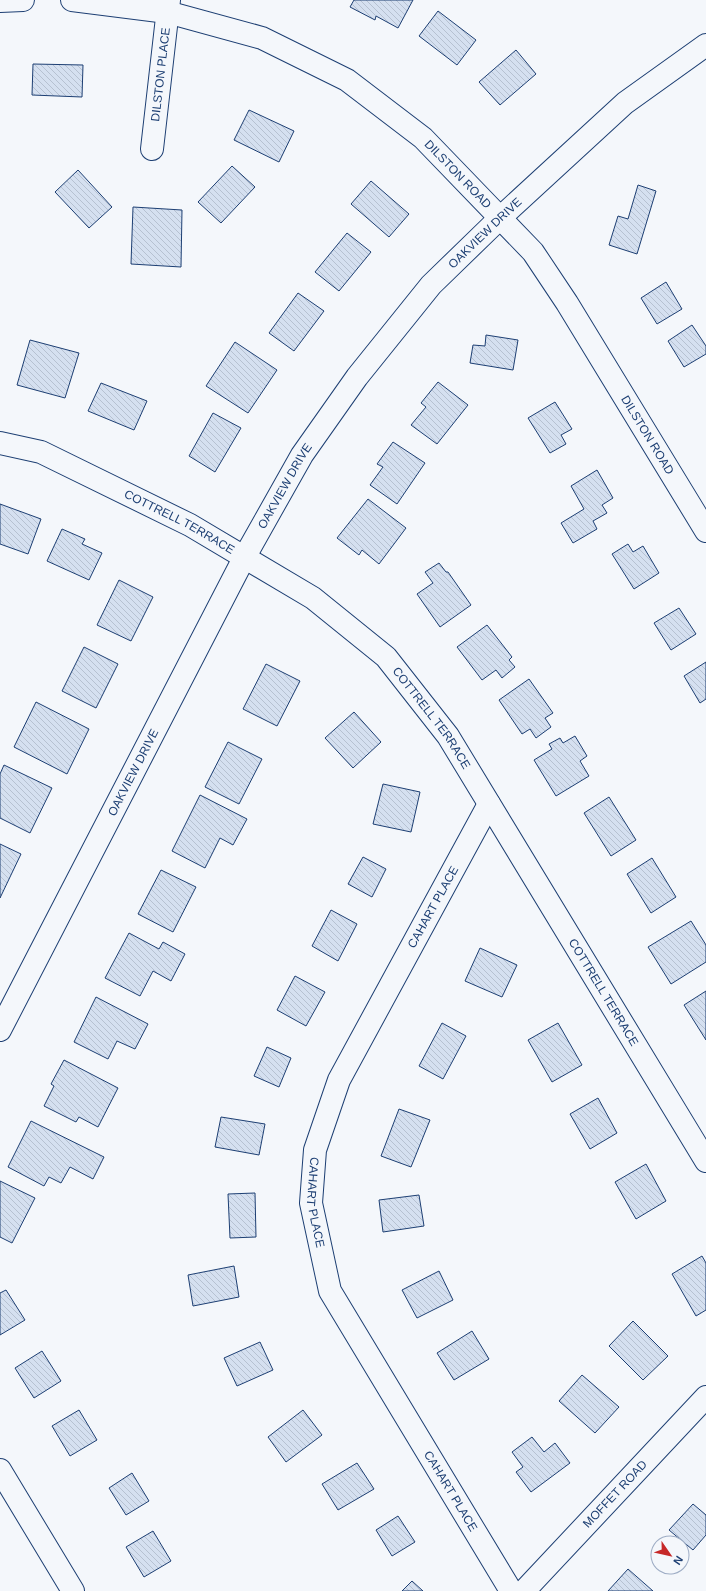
<svg xmlns="http://www.w3.org/2000/svg" width="706" height="1591" font-family="Helvetica,sans-serif">
  <defs>
    <pattern id="building-back-hatch" width="6" height="6" patternUnits="userSpaceOnUse"><rect width="6" height="6" fill="#d5e0f0"/><path d="M-1 5l2 2M0 0l6 6M5-1l2 2" fill="none" stroke="#b6c1d1"/></pattern>
  </defs>
  <rect width="100%" height="100%" fill="#f4f7fb"/>
  <!-- building -->
  <path fill="url(#building-back-hatch)" stroke="#1d3f73" d="M354 0H413L398 28 376 16 375 20 350 7Z
    M438 11 476 40 457 65 419 36Z
    M516 50 536 74 500 105 479 82Z
    M33 64 83 65 82 97 32 95Z
    M249 110 294 131 279 162 234 140Z
    M232 166 255 187 221 223 198 202Z
    M78 170 112 207 89 228 55 192Z
    M371 181 409 214 389 237 351 204Z
    M638 185 656 191 637 254 609 245 618 216 628 219Z
    M133 207 182 210 181 267 131 264Z
    M347 233 371 252 339 291 315 272Z
    M666 282 682 309 657 324 641 298Z
    M298 293 324 311 294 351 269 333Z
    M692 325 706 346V354L684 367 668 341Z
    M486 335 518 340 513 370 470 363 473 345 485 346Z
    M30 340 79 353 65 398 17 385Z
    M235 342 277 370 248 413 206 386Z
    M438 382 468 405 437 444 411 425 426 407 421 403Z
    M101 383 147 401 134 430 88 411Z
    M555 402 572 429 561 435 566 444 550 453 528 418Z
    M213 413 241 428 215 472 189 456Z
    M393 442 425 463 397 504 370 485 383 467 377 464Z
    M597 470 613 498 602 505 607 513 593 521 597 529 573 543 561 523 584 509 571 486Z
    M368 499 406 528 379 564 362 550 359 555 337 538Z
    M0 504 41 519 28 554 0 544Z
    M62 529 85 539 82 544 102 553 89 580 47 561Z
    M628 544 633 552 643 546 659 573 634 589 612 554Z
    M439 563 446 572H448L471 605 440 627 417 594 433 583 425 572Z
    M119 580 153 597 131 641 97 625Z
    M679 608 696 634 671 650 654 623Z
    M487 625 512 657 509 660 515 667 502 678 496 670 482 680 457 647Z
    M84 647 118 664 96 708 62 691Z
    M706 662V699L700 703 684 676Z
    M266 664 300 681 277 726 243 709Z
    M529 679 553 713 545 718 551 727 536 738 530 729 522 734 499 700Z
    M36 702 89 729 67 774 14 747Z
    M354 712 381 742 353 768 325 738Z
    M575 736 587 756 580 761 589 776 556 796 534 760 552 749 549 744 560 738 563 743Z
    M228 742 262 759 239 804 205 787Z
    M4 765 52 788 30 833 0 818V774Z
    M383 784 420 792 411 832 373 824Z
    M200 795 247 819 233 845 220 838 205 868 172 851Z
    M609 797 636 840 611 856 584 813Z
    M0 844 21 854 0 898Z
    M363 857 386 869 372 897 348 884Z
    M652 858 676 897 651 913 627 874Z
    M161 870 196 887 173 932 138 914Z
    M331 910 357 924 338 961 312 946Z
    M691 921 706 945V962L671 984 648 947Z
    M129 933 159 949 163 942 185 954 171 981 153 971 140 996 105 978Z
    M480 948 517 965 502 997 465 981Z
    M295 976 325 992 306 1026 277 1010Z
    M706 991V1040L684 1005Z
    M96 997 148 1024 135 1049 117 1041 108 1059 74 1042Z
    M442 1023 466 1036 443 1079 419 1066Z
    M558 1023 582 1065 552 1082 528 1040Z
    M267 1047 291 1058 279 1087 254 1076Z
    M64 1060 118 1088 98 1127 79 1117 76 1122 44 1106 54 1086 51 1084Z
    M598 1098 617 1133 590 1149 570 1114Z
    M399 1109 430 1120 411 1167 381 1156Z
    M221 1117 265 1124 259 1155 215 1147Z
    M31 1121 104 1157 93 1179 70 1167 61 1183 49 1177 44 1186 8 1167Z
    M646 1164 666 1201 636 1219 615 1182Z
    M0 1181 35 1198 12 1243 0 1237Z
    M255 1193 256 1237 230 1238 228 1194Z
    M419 1195 424 1226 383 1232 379 1200Z
    M702 1256 706 1263V1310L696 1316 672 1274Z
    M234 1266 239 1297 193 1306 188 1275Z
    M439 1271 453 1300 417 1318 402 1290Z
    M6 1290 25 1320 0 1335V1293Z
    M633 1321 668 1356 643 1380 609 1346Z
    M472 1331 489 1359 454 1380 437 1353Z
    M260 1342 273 1370 237 1386 224 1358Z
    M42 1351 61 1381 34 1398 15 1368Z
    M582 1375 619 1407 595 1433 559 1401Z
    M79 1410 97 1440 70 1456 52 1426Z
    M303 1410 322 1435 286 1462 268 1437Z
    M532 1437 544 1452 555 1443 570 1463 531 1492 516 1472 523 1467 512 1452Z
    M357 1463 374 1489 338 1510 322 1484Z
    M132 1473 149 1501 126 1515 109 1488Z
    M693 1504 706 1515V1535L693 1550 669 1530Z
    M398 1516 415 1542 392 1556 376 1530Z
    M153 1531 171 1561 144 1577 126 1547Z
    M628 1569 653 1591H608Z
    M412 1581 423 1591H402Z"/>
  <g fill="none" stroke-linecap="round" stroke-linejoin="round">
    <!-- street casing -->
    <g stroke="#1d3f73" stroke-width="24">
      <g id="street">
        <path id="s1" d="M72 0 167 12 262 38 347 80 423 138 533 252 567 303 706 531"/>
        <path d="M0 1 23 0"/>
        <path id="s2" d="M152 149 169 0"/>
        <path id="s3" d="M0 443 41 452 190 525 313 598 386 657 448 736 706 1161"/>
        <path id="s4" d="M489 804 339 1080 315 1150 311 1203 330 1291 511 1591"/>
        <path id="s5" d="M0 1030 244 558 302 455 357 377 431 285 500 218 625 103 706 45"/>
        <path d="M0 1470 73 1591"/>
        <path id="s6" d="M524 1591 706 1397"/>
      </g>
    </g>
    <!-- street -->
    <use href="#street" stroke="#f4f7fb" stroke-width="22"/>
  </g>
  <g text-anchor="middle" stroke-width="3" stroke-linejoin="round" paint-order="stroke">
    <!-- street labels -->
    <g font-size="12" fill="#1d3f73" stroke="#f4f7fb">
      <text dy="4" stroke="none"><textPath href="#s2" startOffset="75">DILSTON PLACE</textPath></text>
      <text dy="4" stroke="none"><textPath href="#s1" startOffset="435">DILSTON ROAD</textPath></text>
      <text dy="4" stroke="none"><textPath href="#s5" startOffset="938">OAKVIEW DRIVE</textPath></text>
      <text dy="4" stroke="none"><textPath href="#s1" startOffset="759">DILSTON ROAD</textPath></text>
      <text dy="4" stroke="none"><textPath href="#s5" startOffset="614">OAKVIEW DRIVE</textPath></text>
      <text dy="4" stroke="none"><textPath href="#s3" startOffset="197">COTTRELL TERRACE</textPath></text>
      <text dy="4" stroke="none"><textPath href="#s3" startOffset="521">COTTRELL TERRACE</textPath></text>
      <text dy="4" stroke="none"><textPath href="#s5" startOffset="290">OAKVIEW DRIVE</textPath></text>
      <text transform="translate(433 907) rotate(-61)" y="4">CAHART PLACE</text>
      <text dy="4" stroke="none"><textPath href="#s3" startOffset="845">COTTRELL TERRACE</textPath></text>
      <text dy="4" stroke="none"><textPath href="#s4" startOffset="441">CAHART PLACE</textPath></text>
      <text dy="4" stroke="none"><textPath href="#s4" startOffset="765">CAHART PLACE</textPath></text>
      <text dy="4" stroke="none"><textPath href="#s6" startOffset="133">MOFFET ROAD</textPath></text>
    </g>
  </g>
  <!-- north arrow -->
  <g transform="translate(670 1555) rotate(124)"><circle r="19" fill="#f4f7fb" stroke="#9eadc5"/>
  <path d="M0-3L7 15L0 10L-7 15Z" fill="#c62828"/>
  <text y="-6" font-size="11" font-weight="bold" text-anchor="middle" fill="#1d3f73">N</text>
  </g>
</svg>
